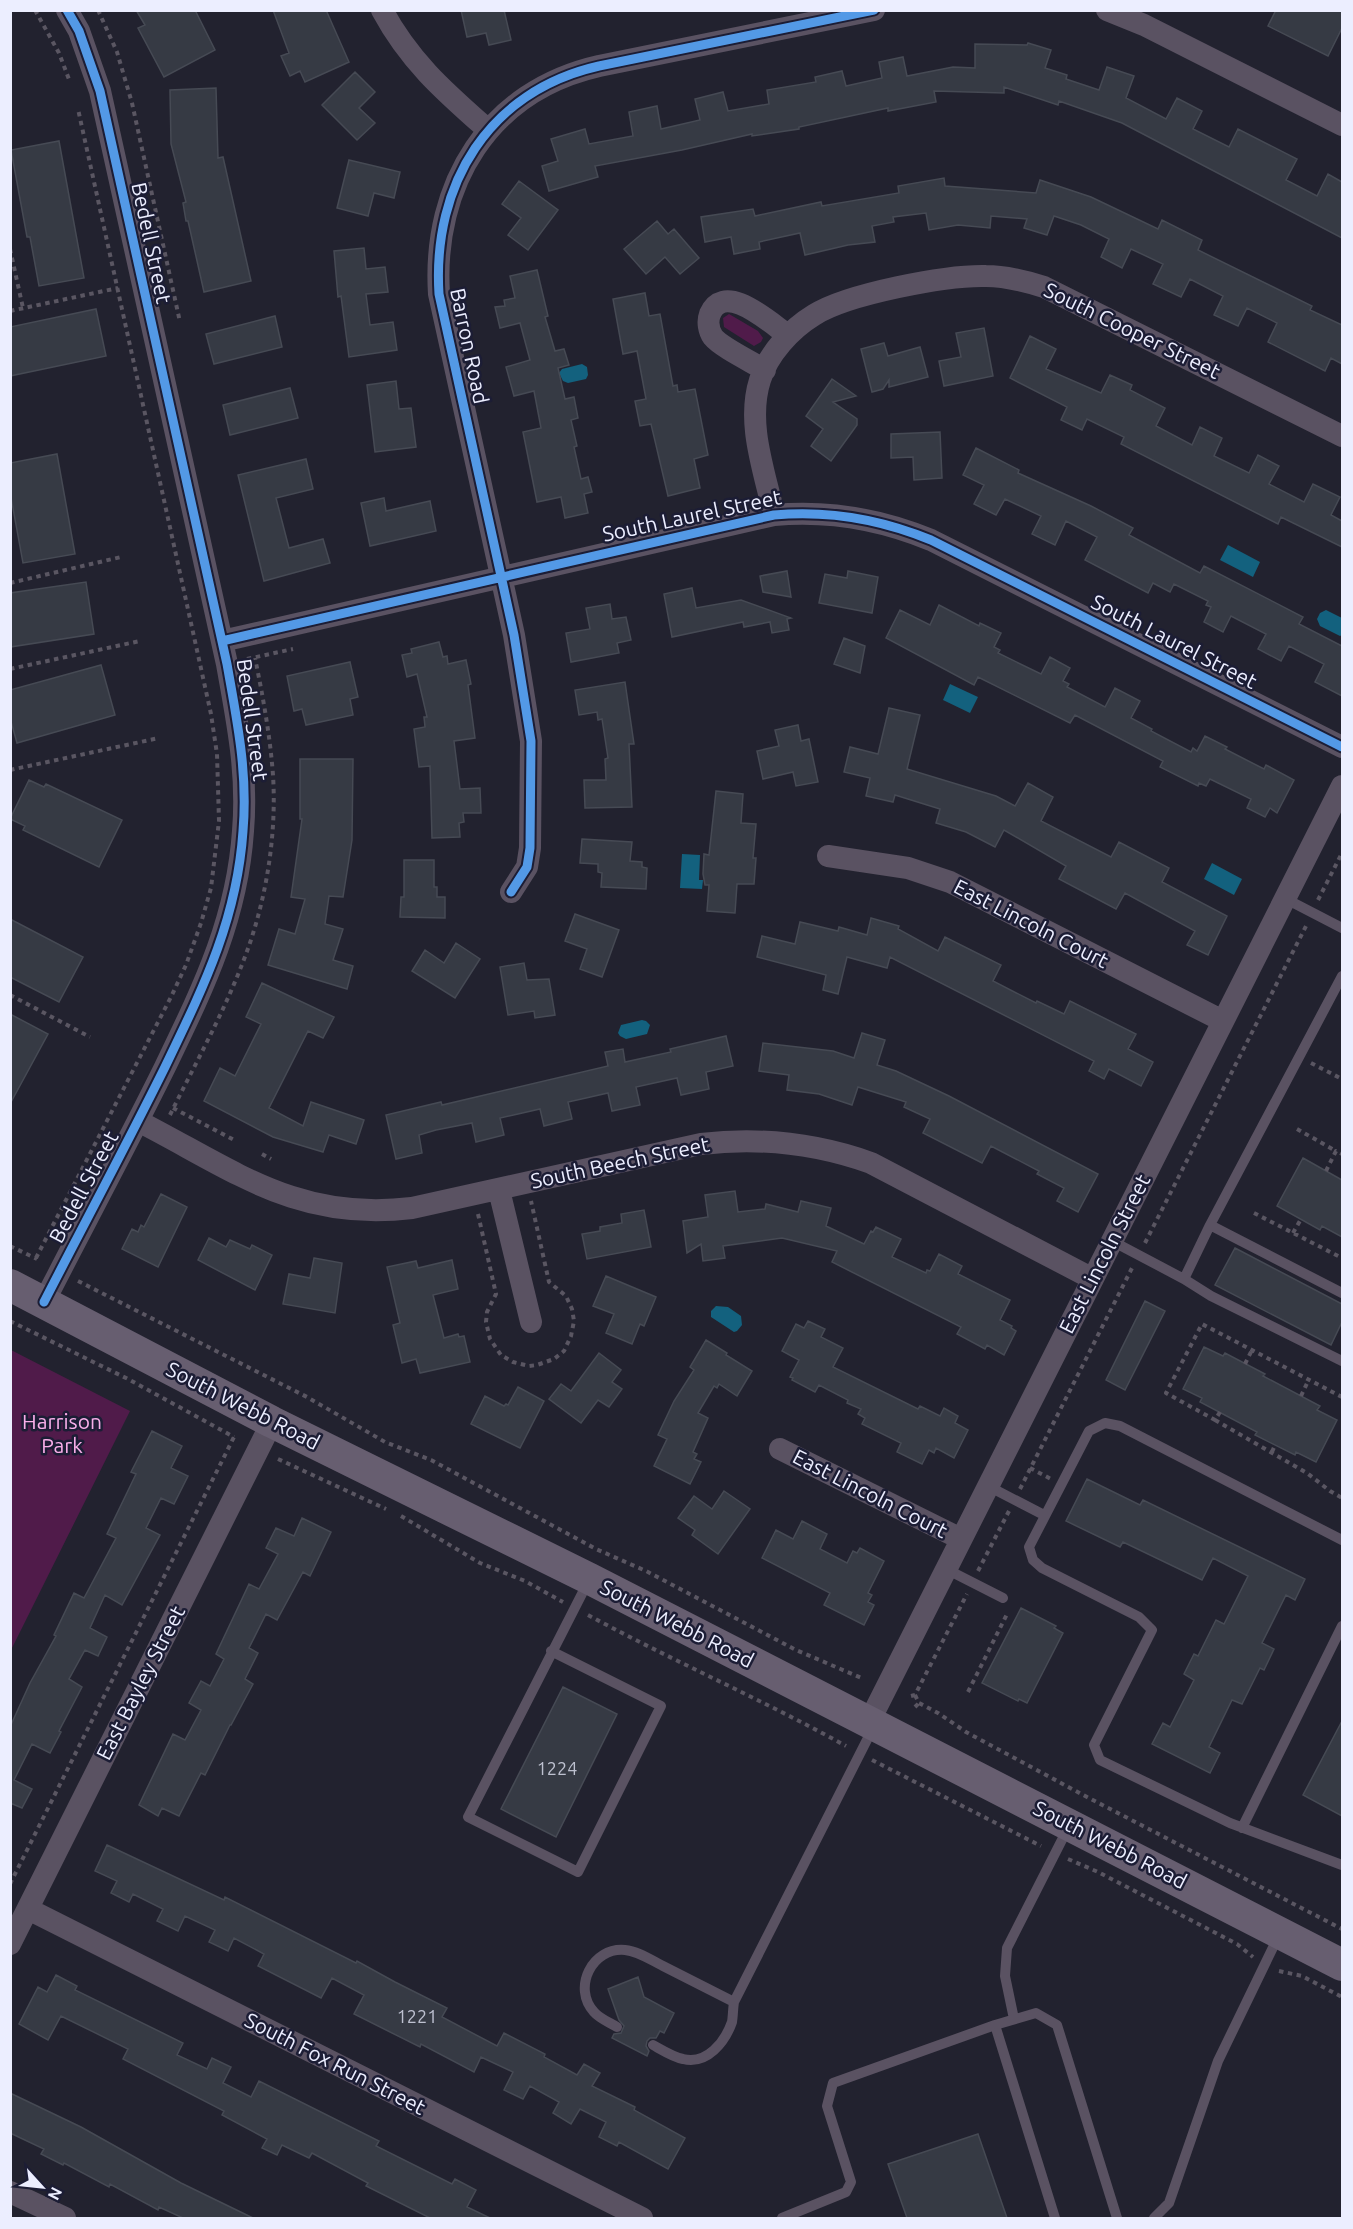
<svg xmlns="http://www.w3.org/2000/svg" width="1353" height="2229" font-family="Ubuntu,sans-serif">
  <rect width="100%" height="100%" fill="#22222f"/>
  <!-- green -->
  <path fill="#501b4a" d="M729 314 758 331 763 338 761 342 754 346 724 327 723 318Z
    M11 1350 130 1411 11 1650Z"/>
  <!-- water -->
  <path fill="#13617e" d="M582 364 587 367 588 375 586 379 568 383 563 381 559 373 562 369Z
    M1228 545 1260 562 1253 577 1220 560Z
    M1326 610 1342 618V635L1340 636 1320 626 1317 619 1320 613Z
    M950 684 978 697 970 713 943 700Z
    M682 854 700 855 699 880H703L702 889 680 888Z
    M1212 863 1242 879 1234 895 1204 879Z
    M642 1020 646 1021 650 1025 647 1034 626 1039 620 1036 618 1033 621 1025Z
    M716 1306 728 1307 741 1316 742 1325 737 1331 734 1332 711 1317V1311Z"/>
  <!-- building -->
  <path fill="#363a44" stroke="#464a54" stroke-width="1.5" d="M136 10H195L215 50 164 77 138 28 145 25Z
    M273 10H326L349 62 305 82 300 71 290 76 281 56 289 53Z
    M461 10H504L511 40 489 45 486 33 467 37Z
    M1276 10H1342V28L1328 56 1268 26Z
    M1028 43 1051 50 1045 68 1067 75 1066 79 1099 90 1107 67 1134 76 1126 98 1166 119 1177 98 1202 111 1193 129 1229 147 1238 129 1297 159 1286 180 1317 196 1328 174 1342 182V238L1122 123 1059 101 1058 105 1004 87V93L934 91 936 102 888 111V108L799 127V129L752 136V134L682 150 595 166 598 177 549 191 542 166 558 161 551 139 585 129 589 144 633 136 629 112 657 106 661 129 700 120 695 99 723 92 728 111 769 104 767 90 816 82 815 77 842 71 846 86 882 78 879 62 903 57 907 76 953 67 975 68V44L1027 45Z
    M355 72 375 92 359 108 375 123 357 140 322 105Z
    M216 88 218 158 223 157 251 281 204 292 188 221H186L183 203 186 202 171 144 170 90Z
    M59 141 84 278 39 286 30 237H27L11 150Z
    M349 160 400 172 394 198 374 193 368 216 337 208Z
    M944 178 945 186 1036 193 1040 180 1091 197 1158 229 1162 220 1202 240 1198 250 1312 306 1310 310 1342 325V364L1331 358 1325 371 1268 342 1277 323 1247 308 1238 326 1214 315 1223 296 1190 279 1181 297 1153 284 1163 264 1131 249 1122 268 1101 257 1109 239 1081 225 1054 216 1047 235 1024 228 1027 219 991 216 990 228 958 225 929 230 926 213 893 217 894 222 872 226 875 242 848 245 805 255 800 233 759 242 760 249 734 254 731 237 705 242 701 217 753 209 755 216 821 202 822 206 899 193 898 186Z
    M519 181 558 210 528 250 508 235 521 218 502 204Z
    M657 221 668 234 674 229 699 258 680 274 665 257 646 274 624 249Z
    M364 248 366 269 385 267 388 292 366 294 370 325 393 322 397 350 349 357 341 296 338 297 334 251Z
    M537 270 548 316 545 317 555 351 564 349 569 365 558 368 565 399 574 397 578 418 571 420 577 446 574 447 581 479 588 477 592 492 584 494 588 513 565 518 561 497 537 502 523 432 541 428 534 391 514 396 506 367 530 360 520 323 500 328 495 307 505 306 504 300 515 298 510 276Z
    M645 293 649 316 660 314 673 386 677 385 678 392 695 389 708 455 694 459 700 488 668 496 651 424 640 426 635 401 646 399 637 351 623 354 613 299Z
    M96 309 106 356 10 376V327Z
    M275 316 282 347 214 364 206 334Z
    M984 328 993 376 944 386 939 361 961 357 956 333Z
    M1030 336 1056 349 1046 369 1101 393 1110 375 1132 385 1130 390 1165 408 1156 426 1192 445 1200 427 1222 438 1214 456 1249 473 1258 455 1279 466 1269 484 1304 502 1313 484 1340 497 1331 515 1342 521V547L1281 517 1278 524 1121 444 1124 437 1087 419 1082 430 1061 420 1067 407 1010 378Z
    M884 343 888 356 920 347 928 377 889 387V380L883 389 872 392 861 349Z
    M832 379 856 396 833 402 857 419V425L831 461 811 446 823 429 806 416Z
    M396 381 399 409 411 408 416 447 375 452 367 385Z
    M290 388 298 418 230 435 223 405Z
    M940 432 942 478 914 480 913 457 891 458V434Z
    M976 448 1019 470 1018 473 1091 506 1133 528 1129 535 1200 573 1204 566 1303 617 1299 624 1342 646V696L1315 682 1324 664 1289 646 1281 661 1258 649 1266 634 1231 616 1223 632 1204 622 1211 607 1206 605 1208 601 1174 584 1170 592 1153 583 1148 593 1085 560 1097 537 1066 521 1055 545 1032 534 1041 516 1005 499 996 515 974 504 984 485 963 475Z
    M57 454 75 554 23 563 10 492V463Z
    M306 459 313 489 276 498 289 548 323 539 330 563 264 581 238 475Z
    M384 498 386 511 430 501 436 531 370 546 361 503Z
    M787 571 791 597 763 592 760 576Z
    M848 571 878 577 872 613 819 603 825 574 847 578Z
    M86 582 94 634 10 647V593Z
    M692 588 696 608 741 600 791 618 787 619 789 630 772 633 770 622 744 627 743 622 672 637 664 594Z
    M610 604 612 619 626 617 631 640 617 643 619 653 571 662 566 633 590 629 586 608Z
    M939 605 979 626 980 623 1001 633 994 647 1000 650 998 653 1041 674 1050 657 1070 668 1063 681 1069 684 1067 687 1105 707 1115 688 1140 701 1131 718 1152 729 1151 731 1191 752 1193 748 1197 751 1205 736 1227 747 1225 749 1264 769 1266 765 1294 780 1277 813 1270 808 1265 817 1247 808 1251 799 1210 779 1206 786 1199 783 1198 786 1160 767 1163 761 1075 715 1070 723 978 677 974 685 886 638 900 610 930 625Z
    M844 638 865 646 860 673 834 664Z
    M439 642 443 657 447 656 448 664 466 660 471 684 468 685 475 738 454 741 460 789 480 788 481 813H463L464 822 459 823 460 837 432 838 430 766 419 767 414 729 425 727 424 717H427L417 674 407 677 402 655 412 653 411 649Z
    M350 662 358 697 350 699 353 715 306 725 302 709 294 711 287 676Z
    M101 665 115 715 17 743 10 718V690Z
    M625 682 634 744H629L632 807 585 808 584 780H606L605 759 608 758 602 719 598 720 597 712 579 715 575 690Z
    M889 708 920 715 907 769 996 796 1015 806 1028 783 1053 797 1041 821 1111 857 1119 842 1169 868 1162 882 1227 916 1208 955 1187 945 1195 931 1125 893 1116 909 1059 879 1066 866 1004 830 995 847 966 832 936 823 940 809 895 795 893 802 866 796 870 778 844 772 850 747 878 754Z
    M798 725 801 741 809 739 818 782 796 786 793 772 763 779 757 751 779 746 775 730Z
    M300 759H353L352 840 343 897 329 896 325 924 343 929 333 960 353 966 347 989 268 965 279 929 295 934 305 899 291 897 302 819H300Z
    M29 780 44 787 46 784 122 820 99 867 23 830 25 826 10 819Z
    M716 791 743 794 741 823 756 824 753 858H756L754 884H737L735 913 707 911 709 885H705L703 874 704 854 709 855Z
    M582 839 632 842 630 861 642 862V867L647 868 646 889 601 887 602 873 598 872V864L580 863Z
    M404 860H434V887H437V897H445V918L400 917 401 897H404Z
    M575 914 619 930 602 977 580 969 587 949 565 941Z
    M871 918 899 926 898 929 938 951 945 937 1001 965 993 981 1036 1003 1037 1001 1064 1014 1070 1001 1136 1034 1128 1049 1153 1062 1141 1086 1109 1069 1104 1079 1089 1071 1094 1061 890 957 887 968 847 957 838 994 823 990 826 975 757 957 762 936 795 944 800 922 838 931 839 927 867 935Z
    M10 919 83 957 59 1002 10 977Z
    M456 943 480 959 455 998 412 971 425 950 444 963Z
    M524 963 527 980 549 979 555 1015 535 1018 534 1011 508 1015 500 967Z
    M262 983 334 1017 323 1038 308 1031 269 1108 303 1126 311 1102 364 1120 356 1144 329 1135 323 1152 273 1137 204 1101 220 1068 235 1076 261 1024 246 1017Z
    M10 1014 48 1034 10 1104Z
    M862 1033 885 1040 877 1065 896 1071 949 1096 1098 1174 1078 1212 1057 1201 1064 1188 1037 1174 1039 1171 991 1146 982 1163 923 1133 930 1119 904 1107 906 1102 858 1087 852 1105 819 1094 787 1090 789 1075 759 1071 763 1043 833 1051 854 1058Z
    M726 1036 733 1066 706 1072 709 1089 681 1095 677 1078 636 1087 640 1105 612 1111 608 1093 586 1098 568 1102 572 1119 544 1126 540 1109 518 1114 500 1118 504 1135 476 1142 472 1123 436 1130 419 1135 422 1153 396 1159 386 1115 441 1102 442 1105 608 1066 605 1052 623 1049 625 1062 671 1052 670 1049Z
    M1303 1158 1342 1180V1237L1322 1226 1320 1230 1277 1206Z
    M735 1191 738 1212 765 1209 766 1204 798 1212 801 1201 831 1208 826 1226 864 1244 871 1231 873 1232 876 1227 901 1239 892 1257 926 1273 927 1270 930 1271 939 1254 962 1266 958 1274 1010 1300 1000 1320 1012 1326 1011 1328 1016 1331 1004 1355 987 1345 985 1349 957 1334 961 1327 832 1262 837 1251 782 1238 723 1246 725 1258 703 1261 701 1244 687 1253 683 1221 708 1217 705 1195Z
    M161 1194 187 1207 158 1267 122 1249 132 1229 138 1232 141 1225 144 1227Z
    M644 1210 651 1247 587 1259 582 1234 600 1231V1227L622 1223 621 1214Z
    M209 1238 226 1247 230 1240 250 1249 252 1245 272 1255 255 1290 198 1260Z
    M1235 1248 1342 1304V1322L1331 1345 1215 1285Z
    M314 1258 342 1263 335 1313 283 1304 289 1274 310 1278Z
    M452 1260 458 1289 433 1295 444 1338 458 1334 459 1337 464 1336 470 1362 420 1373 416 1359 402 1363 393 1325 400 1323 387 1267 416 1261 418 1268Z
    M606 1276 656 1297 644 1326 640 1324 632 1344 606 1333 614 1314 593 1306Z
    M1145 1301 1165 1311 1125 1390 1106 1380Z
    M808 1321 825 1329 821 1337 843 1348 833 1367 918 1409 920 1406 940 1416 944 1408 958 1416 955 1423 968 1430 954 1458 936 1448 934 1453 929 1450 922 1464 897 1452 901 1443 862 1424 865 1418 858 1414 861 1409 847 1403 848 1400 819 1385 815 1392 792 1380 793 1378 790 1377 799 1360 782 1351 796 1324 804 1328Z
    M706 1340 727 1353 726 1355 752 1371 737 1396 719 1384 717 1388 714 1386 698 1413 708 1418 693 1452 697 1454 694 1459 701 1462 690 1484 654 1466 667 1439 658 1435 674 1401 694 1370 690 1367Z
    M1204 1347 1223 1356 1225 1353 1265 1374 1263 1376 1320 1406 1317 1410 1337 1420 1316 1462 1296 1452 1295 1455 1255 1435 1257 1432 1200 1402 1202 1398 1183 1389Z
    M599 1353 621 1370 612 1382 622 1389 609 1407 598 1400 581 1423 549 1399 561 1384 571 1391Z
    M518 1387 544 1401 520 1448 471 1424 485 1396 504 1406 506 1404 508 1405Z
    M152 1431 182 1446 171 1468 188 1476 174 1504 161 1498 146 1528 160 1535 122 1605 105 1595 90 1628 107 1637 98 1656 85 1650 69 1679 82 1687 59 1731 61 1732 50 1753 32 1744 14 1780 32 1789 22 1808 10 1803V1727L30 1683 56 1636 54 1635 74 1593 84 1598 116 1538 107 1534 136 1474 131 1472Z
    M1087 1479 1140 1505 1143 1500 1305 1579 1295 1600 1286 1595 1262 1643 1274 1649 1264 1670 1260 1668 1242 1704 1232 1700 1209 1747 1220 1753 1210 1773 1152 1744 1163 1723 1170 1727 1194 1680 1184 1674 1194 1654 1198 1656 1216 1620 1224 1624 1248 1576 1213 1558 1202 1580 1123 1542 1120 1547 1066 1521Z
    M724 1491 750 1509 718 1554 692 1535 695 1530 678 1518 694 1496 712 1509Z
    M302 1518 331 1532 310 1576 303 1572 277 1620 266 1614 249 1648 258 1653 245 1679 253 1684 231 1725H230L205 1775 201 1773 179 1816 162 1808 158 1816 139 1805 173 1734 185 1740 201 1710 189 1703 201 1681 210 1686 224 1659 216 1654 249 1584 259 1589 278 1554 266 1548 276 1528 294 1536Z
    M802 1521 827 1534 820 1549 847 1563 853 1551 857 1553 860 1548 884 1561 868 1593 872 1595 868 1602 874 1605 864 1625 824 1605 830 1593 762 1558 776 1530 793 1539Z
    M1021 1608 1056 1626 1054 1628 1063 1633 1027 1703 1019 1699 1018 1701 982 1683Z
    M563 1687 617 1714 556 1837 501 1809Z
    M1342 1721V1816L1303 1795Z
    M107 1845 224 1900 225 1897 356 1963 357 1961 395 1982 447 2008 442 2017 497 2046 504 2033 545 2054 544 2057 577 2075 584 2064 600 2073 592 2086 635 2107 634 2110 685 2138 668 2169 619 2142 617 2146 599 2137 606 2122 580 2109 571 2124 553 2113 559 2102 530 2086 523 2099 504 2090 513 2072 481 2057 474 2072 421 2044 420 2047 354 2014 364 1995 332 1978 321 1998 258 1966 264 1954 234 1938 228 1951 209 1942 215 1930 185 1916 178 1931 157 1921 163 1909 133 1894 129 1902 111 1893 117 1881 95 1871Z
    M56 1975 77 1986 75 1990 183 2043 177 2055 207 2069 212 2058 231 2067 223 2083 251 2097 259 2081 379 2141 376 2146 452 2184 455 2179 476 2190 467 2207 490 2218H430L366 2186 368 2183 312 2153 309 2158 282 2145 277 2155 262 2148 267 2139 222 2115 224 2111 123 2059 128 2049 61 2016 48 2040 19 2024 38 1987 47 1992Z
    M638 1977 644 1997 674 2013 664 2033 660 2031 656 2038H650L647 2041 646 2046 649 2051 647 2056 612 2038 614 2034 621 2033 624 2026 619 2020 608 1989Z
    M10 2093 81 2127 181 2183 253 2218H183L159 2207 158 2210 110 2184 109 2187 64 2163 63 2165 41 2154 44 2149 10 2133Z
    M978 2134 1007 2218H907L888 2164Z"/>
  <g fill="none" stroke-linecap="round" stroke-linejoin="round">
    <!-- path -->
    <path stroke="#5a5662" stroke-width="4" stroke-dasharray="4.5 4.5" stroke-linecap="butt" d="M35 10 59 53 70 82
      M98 10 117 52 132 103 180 322
      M10 249 23 308
      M10 311 118 288
      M10 583 121 557
      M247 659 293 649
      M10 669 140 641
      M10 770 159 738
      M1318 900 1342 853
      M10 995 90 1037
      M1311 1063 1342 1079
      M173 1108 236 1141
      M170 1115C194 1066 221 1018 241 967 265 908 277 839 273 775 270 735 263 697 255 658
      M1297 1129 1336 1151
      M262 1154 271 1159
      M1326 1171 1336 1151 1342 1154
      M1254 1213 1342 1258
      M478 1214 496 1294 487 1312 486 1322 490 1339 501 1355 513 1362 529 1366 537 1365 554 1359 564 1351 571 1336 574 1321 572 1309 566 1296 549 1282 531 1201
      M1293 1233 1301 1219
      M1145 1243 1306 926
      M10 1246 37 1259
      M36 1258 171 997 186 965 201 923 211 888 219 821 217 754 211 714 78 109
      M78 1281 307 1397 385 1442 431 1460 596 1549 646 1571 796 1650 864 1679
      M10 1321 128 1379 234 1437
      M1245 1364 1252 1350
      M1301 1396 1309 1379
      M1220 1412 1215 1420 1166 1393 1202 1324 1342 1397
      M1215 1420 1307 1473 1330 1491 1342 1498
      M1272 1452 1275 1445
      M278 1459 386 1509
      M1030 1468 1051 1479
      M1020 1489 1132 1268
      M401 1516 480 1563 525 1581 563 1602
      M978 1571 1009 1511
      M588 1615C673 1661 761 1699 846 1746
      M968 1692 1008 1612
      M915 1695 919 1703 938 1713 966 1732 1087 1797 1342 1929
      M911 1696 915 1695 967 1594
      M915 1707 919 1703
      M872 1760 1041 1846
      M1068 1859 1098 1872 1237 1944 1253 1957
      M10 1884 234 1437
      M1279 1971 1302 1976 1342 1997"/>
    <!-- lane -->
    <path stroke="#5a5262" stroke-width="10" d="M1286 899 1342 928
      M1210 1225 1342 1293
      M1112 1241 1184 1279 1211 1296 1342 1361
      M1184 1279 1210 1225 1342 976
      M988 1486 1044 1515
      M1342 1540 1120 1426 1105 1423 1089 1431 1029 1547 1033 1560 1042 1568 1139 1617 1152 1630 1094 1745 1100 1760 1230 1823 1342 1865
      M946 1569 1003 1598
      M551 1651 661 1706 578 1872 468 1817 588 1582
      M1242 1828 1342 1626
      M1014 2019 1005 1976 1007 1948 1068 1828
      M995 2025 1036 2013 1057 2025 1117 2218
      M617 2027C609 2022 600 2019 594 2012 572 1988 592 1947 625 1950 638 1951 651 1960 663 1966 687 1978 710 1990 734 2002
      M653 2045C662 2050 673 2057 683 2059 707 2065 725 2042 732 2022 733 2016 733 2008 734 2002L873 1728
      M782 2218 846 2192 851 2182 827 2106 833 2083 995 2025 1055 2218
      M1154 2218 1169 2203 1218 2061 1279 1935"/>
    <!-- street -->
    <path stroke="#5a5262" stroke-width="22" d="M382 10C410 62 445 92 488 130
      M1107 10 1144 25 1342 125
      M765 370C752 362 721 347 713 337 709 331 707 322 710 314 725 280 771 324 788 335
      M774 515C765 472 746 424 760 380 768 354 791 329 814 315 847 294 946 275 986 276 1006 276 1025 281 1044 287L1342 436
      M222 641 774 515C829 510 880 519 931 540L1342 747
      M828 856 908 868 950 882 1223 1021
      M511 892 527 867 530 848 531 741 514 635 439 294C432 184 489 91 599 66L874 10
      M138 1121C234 1170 297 1222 412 1208L701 1144C760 1137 815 1143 871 1163L1093 1279
      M499 1190 531 1322
      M44 1302C84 1224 126 1146 165 1067 203 988 237 920 243 831 248 772 237 721 227 664L100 91 79 31 67 10
      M780 1449 961 1539
      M869 1722 1342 786
      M28 1909 642 2218
      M10 1944 272 1422
      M10 2192 65 2218"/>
    <!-- secondary -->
    <path stroke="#675e70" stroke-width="32" d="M10 1285 272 1422 590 1579 1342 1965"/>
    <!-- cycleway casing -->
    <g stroke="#1c1d35" stroke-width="13">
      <path id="cycleway" d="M222 641 774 515C829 510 880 519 931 540L1342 747
        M511 892 527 867 530 848 531 741 514 635 439 294C432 184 489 91 599 66L874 10
        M44 1302C84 1224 126 1146 165 1067 203 988 237 920 243 831 248 772 237 721 227 664L100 91 79 31 67 10"/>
    </g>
    <!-- cycleway -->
    <use href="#cycleway" stroke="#5399e6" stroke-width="9"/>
  </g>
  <g text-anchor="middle" stroke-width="5" stroke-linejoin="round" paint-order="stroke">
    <!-- number labels -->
    <g font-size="18" fill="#bec1d0">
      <text x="557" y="1775">1224</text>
      <text x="417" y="2023">1221</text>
    </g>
    <!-- street labels -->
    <g font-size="21" fill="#eceeff" stroke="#1c1d35">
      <text transform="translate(151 243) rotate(78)" y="7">Bedell Street</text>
      <text transform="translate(1132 331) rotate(26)" y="7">South Cooper Street</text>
      <text transform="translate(469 346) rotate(78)" y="7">Barron Road</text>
      <text transform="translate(692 516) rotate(-12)" y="7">South Laurel Street</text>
      <text transform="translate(1174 642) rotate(27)" y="7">South Laurel Street</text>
      <text transform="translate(252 720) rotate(82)" y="7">Bedell Street</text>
      <text transform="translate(1031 924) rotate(27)" y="7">East Lincoln Court</text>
      <text transform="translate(620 1163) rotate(-12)" y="7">South Beech Street</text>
      <text transform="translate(84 1187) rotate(-62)" y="7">Bedell Street</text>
      <text transform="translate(1105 1254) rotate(-63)" y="7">East Lincoln Street</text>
      <text transform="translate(243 1406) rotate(27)" y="7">South Webb Road</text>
      <text transform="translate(870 1494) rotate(27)" y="7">East Lincoln Court</text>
      <text transform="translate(677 1624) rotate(27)" y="7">South Webb Road</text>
      <text transform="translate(141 1683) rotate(-63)" y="7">East Bayley Street</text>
      <text transform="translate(1110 1845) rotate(27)" y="7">South Webb Road</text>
      <text transform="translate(335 2064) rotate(27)" y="7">South Fox Run Street</text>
    </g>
    <!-- park labels -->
    <g font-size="21" fill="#f9afea" stroke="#1c1d35">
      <text x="62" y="1429">Harrison<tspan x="62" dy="24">Park</tspan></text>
    </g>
  </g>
  <!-- border -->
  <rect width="1353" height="2229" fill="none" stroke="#eceeff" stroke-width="24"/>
  <!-- north arrow -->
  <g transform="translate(42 2187) rotate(117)" stroke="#1c1d35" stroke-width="4.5" paint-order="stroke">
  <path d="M0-4.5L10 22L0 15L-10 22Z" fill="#eceeff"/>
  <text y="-9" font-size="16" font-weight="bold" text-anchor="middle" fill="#eceeff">N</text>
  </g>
</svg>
